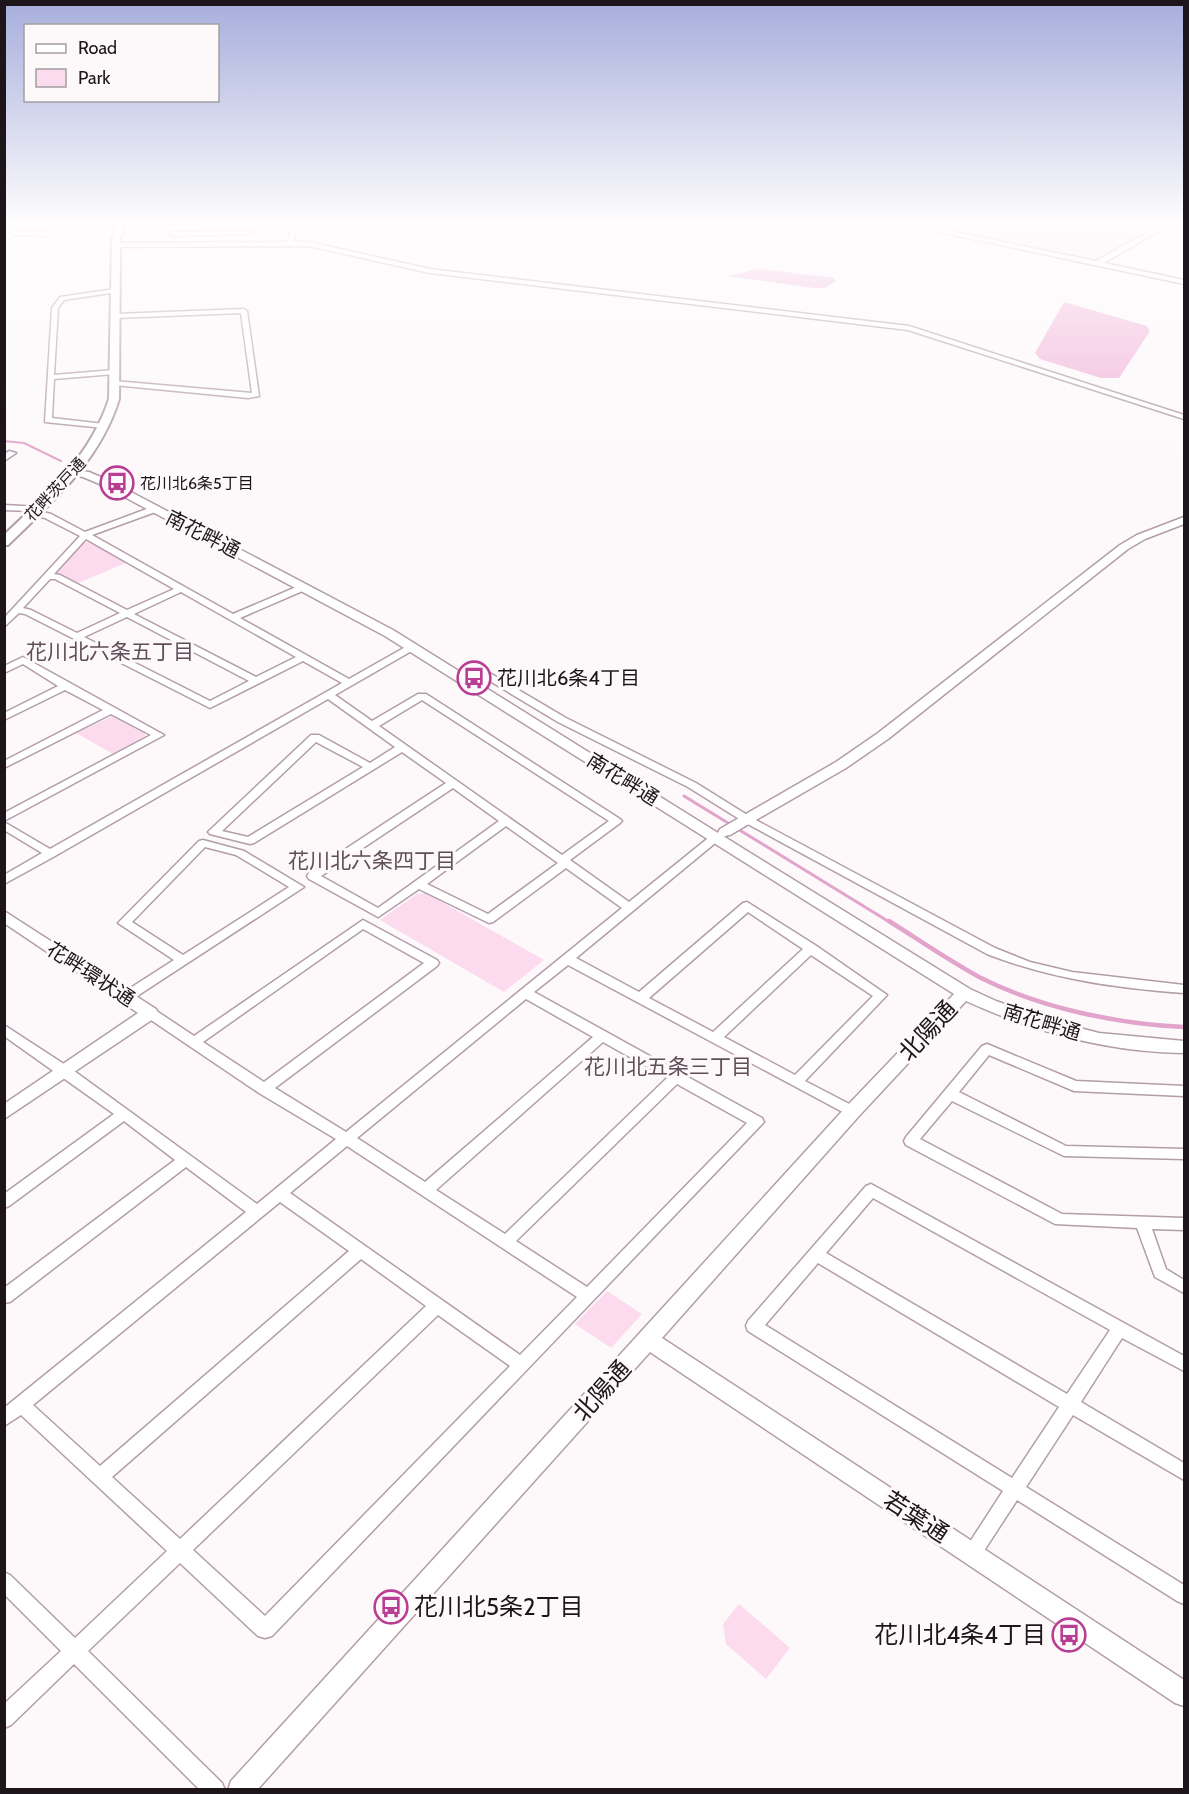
<svg xmlns="http://www.w3.org/2000/svg" width="1189" height="1794" font-family="Cabin,'Noto Sans JP',sans-serif">
  <rect width="100%" height="100%" fill="#fdf9fb"/>
  <!-- built -->
  <path fill="#fee5f4" d="M942 221H1166L1094 262 928 227Z"/>
  <!-- green -->
  <path fill="#fcdbef" d="M90 542 126 563 78 583 56 573 83 543Z
    M113 716 145 734V736L113 754 76 733Z
    M426 893 544 960 504 992 380 920 417 894Z
    M607 1291 642 1314 611 1348 575 1324Z
    M739 1604 790 1648 766 1679 726 1644 723 1624Z"/>
  <!-- forest -->
  <path fill="#f0b1d8" d="M759 269 834 278 836 281 825 288H814L727 276Z
    M1064 302 1147 326 1150 331 1119 378H1101L1040 359 1035 353Z"/>
  <g fill="none" stroke-linecap="round" stroke-linejoin="round">
    <!-- stream-far2 -->
    <path stroke="#e3a4cb" stroke-width="2" d="M4 441 24 443 61 461"/>
    <!-- stream-far1 -->
    <path stroke="#e3a4cb" stroke-width="3" d="M684 796 891 923"/>
    <!-- stream -->
    <path stroke="#e3a4cb" stroke-width="4.5" d="M889 921C919 940 948 960 979 977 1040 1008 1117 1024 1184 1027"/>
    <!-- minor casing -->
    <g stroke="#b39daa" stroke-width="3">
      <path id="minor" d="M39 221H225L222 223 121 225 60 223 46 236 14 235 4 230V225L15 231 45 232 54 223Z
        M292 221H298L294 242H309L430 269 909 326 1184 415V419L908 330 430 273 309 246 116 247 113 245 116 243 288 242Z
        M930 221H937L922 228 917 227Z
        M254 231 252 234 172 236 169 234 172 232Z
        M115 289 118 291 117 292 64 300 58 308 54 375 114 370 118 372 114 374 54 379 52 418 104 424 108 426 104 428 45 422 52 308 60 297Z
        M244 309 247 311 259 396 248 398 114 385 110 383 114 381 252 393 241 313 116 318 113 316 116 314Z
        M9 451 16 453 4 461V455Z
        M4 505 40 507 39 511 51 514 85 532 152 507H158V511L92 535 233 614 301 585H307V589L240 618 349 679 409 645H415V649L335 695 372 721 418 694H426L620 819 622 821 620 823 570 860 629 902 712 835 725 830 729 831 731 833 720 839 576 958 639 992 743 903 747 902 815 945 887 995 805 1081 857 1108 859 1112 857 1116 852 1117 568 965 534 992 762 1118 764 1122 272 1636 265 1638 258 1636 180 1563 88 1651 222 1783 225 1790H200L74 1664 11 1725 4 1728V1704L61 1651 4 1594V1572L10 1575 75 1638 167 1551 21 1415 4 1426V1408L246 1212 186 1167 10 1302 4 1303V1288L175 1160 124 1121 9 1206 4 1208V1194L114 1114 4 1036V1025L70 1068 257 1204 336 1139 259 1093 145 1016 143 1013 145 1010H155L194 1036 363 920 437 960 439 963 437 966 275 1088 346 1132 622 908 566 868 493 922 489 923 419 889 378 917 309 879 307 876 309 873 446 783 402 752 254 843 250 844 210 834 208 832 210 830 311 735H319L370 763 395 747 328 699 55 856 4 884V875L42 853 4 830V822L50 849 342 683 303 661 210 708 25 614 19 613 4 627V618L80 536 45 518 31 514 30 511 4 510ZM86 539 174 589 127 610 60 575 54 574ZM50 579H55L120 613 77 633 31 610 23 608ZM181 592 296 657 256 677 134 614ZM127 617 249 681 210 701 84 637ZM422 700 609 821 562 855 379 726ZM316 742 363 767 248 837 222 831ZM453 788 499 821 378 908 321 876ZM506 826 558 863 488 914 427 884ZM748 912 803 949 713 1032 649 998ZM363 929 424 963 264 1082 203 1042ZM811 955 873 996 795 1075 724 1037ZM526 999 593 1037 425 1182 357 1138ZM603 1042 667 1078 505 1234 436 1190ZM677 1084 747 1123 587 1287 516 1241ZM347 1146 577 1297 520 1355 290 1193ZM280 1202 349 1251 100 1466 33 1405ZM361 1259 426 1306 180 1539 112 1477ZM438 1315 510 1366 265 1616 193 1550Z
        M23 657 164 735 4 821V813L151 735 111 714 4 768V761L103 710 65 690 4 720V713L58 686 23 664 4 673V666Z
        M476 665 566 718 696 783 752 818 995 948 1030 962 1072 972 1184 985V993C1116 988 1051 979 987 954L744 822 688 787 558 722 475 672 458 679 453 676Z
        M203 840 244 851 304 887 131 1000H121L120 997 121 994 174 960 118 923 199 841ZM205 847 236 855 289 887 183 955 132 922Z
        M987 1044 1076 1081 1184 1086V1096L1074 1091 989 1055 959 1092 1066 1146 1184 1149V1159L1064 1156 952 1101 920 1139 1062 1214 1184 1218V1230L1152 1229 1166 1269 1184 1280V1293L1155 1277 1137 1228 1055 1224 906 1145 904 1141 906 1137 982 1046Z
        M871 1184 1184 1356V1371L1122 1338 1081 1402 1184 1463V1480L1073 1415 1026 1487 1184 1585V1604L1177 1601 1017 1500 978 1560 972 1563 966 1560 963 1554 966 1548 1003 1491 748 1331 746 1326 748 1321 866 1186ZM873 1198 1110 1330 1067 1394 826 1253ZM818 1263 1059 1407 1012 1478 765 1325Z"/>
    </g>
    <!-- tertiary casing -->
    <g stroke="#b39daa" stroke-width="3">
      <path id="tertiary" d="M887 221H900L1096 261 1168 221H1176L1104 263 1184 280V284Z
        M72 470 89 472 110 481 393 630 718 833 720 829 836 762 878 733 1120 545 1137 535 1184 517V524L1145 539 1128 549 888 739 846 768 730 835 723 836 970 989 996 1001 1049 1020 1099 1033 1184 1041V1053C1109 1052 1034 1032 966 1001L858 1117 662 1338 1184 1680V1706L1175 1703 650 1352 257 1790H228L231 1781 846 1107 954 994 385 636 102 485 83 477 68 475V471Z
        M4 911 156 1009 158 1013 156 1017 4 1119V1104L138 1013 4 923Z"/>
    </g>
    <!-- secondary casing -->
    <g stroke="#b39daa" stroke-width="4">
      <path id="secondary" d="M118 221H126L120 239 119 399C100 461 53 501 8 545H4V535C47 494 90 457 109 399L112 239Z"/>
    </g>
    <!-- minor -->
    <use href="#minor" fill="#fff" fill-rule="evenodd"/>
    <!-- tertiary -->
    <use href="#tertiary" fill="#fff" fill-rule="evenodd"/>
    <!-- secondary -->
    <use href="#secondary" fill="#fff" fill-rule="evenodd"/>
  </g>
  <!-- sky -->
  <linearGradient id="sky" x2="0" y2="1"><stop stop-color="#a6aedc"/><stop offset="0.47" stop-color="#fefcfd"/><stop offset="1" stop-color="#fefcfd" stop-opacity="0"/></linearGradient>
  <rect width="1189" height="472" fill="url(#sky)"/>
  <!-- icons -->
  <defs>
    <g id="bus-ring" transform="scale(1.725)"><circle r="9.5" fill="#fdf9fb" stroke="#b73e93" stroke-width="1.5"/><path d="M-5-6H5V4H4V6H2V4H-2V6H-4V4H-5ZM-3.5-4V0h7V-4ZM-3.5 1.2v1.5H-2V1.2ZM2 1.2v1.5H3.5V1.2Z" fill="#b73e93"/></g>
  </defs>
  <g fill-rule="evenodd">
    <use href="#bus-ring" x="117" y="483"/>
    <use href="#bus-ring" x="474" y="678"/>
    <use href="#bus-ring" x="391" y="1607"/>
    <use href="#bus-ring" x="1069" y="1635"/>
  </g>
  <g text-anchor="middle" stroke-width="6" stroke-linejoin="round" paint-order="stroke">
    <!-- far-poi labels -->
    <g font-size="16" fill="#1d151a" stroke="#fdf9fb" text-anchor="start">
      <text x="140" y="489">花川北6条5丁目</text>
    </g>
    <!-- far-street labels -->
    <g font-size="16" fill="#1d151a" stroke="#fdf9fb">
      <text transform="translate(55 489) rotate(-47)" y="6">花畔茨戸通</text>
    </g>
    <!-- street labels -->
    <g font-size="20" fill="#1d151a" stroke="#fdf9fb">
      <text transform="translate(203 534) rotate(27)" y="7">南花畔通</text>
      <text transform="translate(623 779) rotate(32)" y="7">南花畔通</text>
      <text transform="translate(91 974) rotate(33)" y="7">花畔環状通</text>
      <text transform="translate(1042 1022) rotate(17)" y="7">南花畔通</text>
    </g>
    <!-- poi labels -->
    <g font-size="20" fill="#1d151a" stroke="#fdf9fb" text-anchor="start">
      <text x="497" y="685">花川北6条4丁目</text>
    </g>
    <!-- neighbourhood labels -->
    <g font-size="21" fill="#604d58" stroke="#fdf9fb">
      <text x="110" y="659">花川北六条五丁目</text>
      <text x="372" y="868">花川北六条四丁目</text>
      <text x="668" y="1074">花川北五条三丁目</text>
    </g>
    <!-- near-street labels -->
    <g font-size="24" fill="#1d151a" stroke="#fdf9fb">
      <text transform="translate(928 1031) rotate(-47)" y="8">北陽通</text>
      <text transform="translate(602 1391) rotate(-48)" y="8">北陽通</text>
      <text transform="translate(916 1517) rotate(33)" y="8">若葉通</text>
    </g>
    <!-- near-poi labels -->
    <g font-size="24" fill="#1d151a" stroke="#fdf9fb" text-anchor="start">
      <text x="414" y="1615">花川北5条2丁目</text>
      <text x="1046" y="1643" text-anchor="end">花川北4条4丁目</text>
    </g>
  </g>
  <!-- border -->
  <rect width="1189" height="1794" fill="none" stroke="#1d151a" stroke-width="12"/>
  <!-- legend -->
  <rect x="24" y="24" width="195" height="78" fill="#fdf9fb" stroke="#a39ea1" stroke-width="1.5"/>
  <rect x="36" y="44" width="30" height="9" fill="#ffffff" stroke="#a39ea1" stroke-width="1.5"/>
  <text x="78" y="54" font-size="18" fill="#1d151a">Road</text>
  <rect x="36" y="69" width="30" height="18" fill="#fcdbef" stroke="#a39ea1" stroke-width="1.5"/>
  <text x="78" y="84" font-size="18" fill="#1d151a">Park</text>
</svg>
